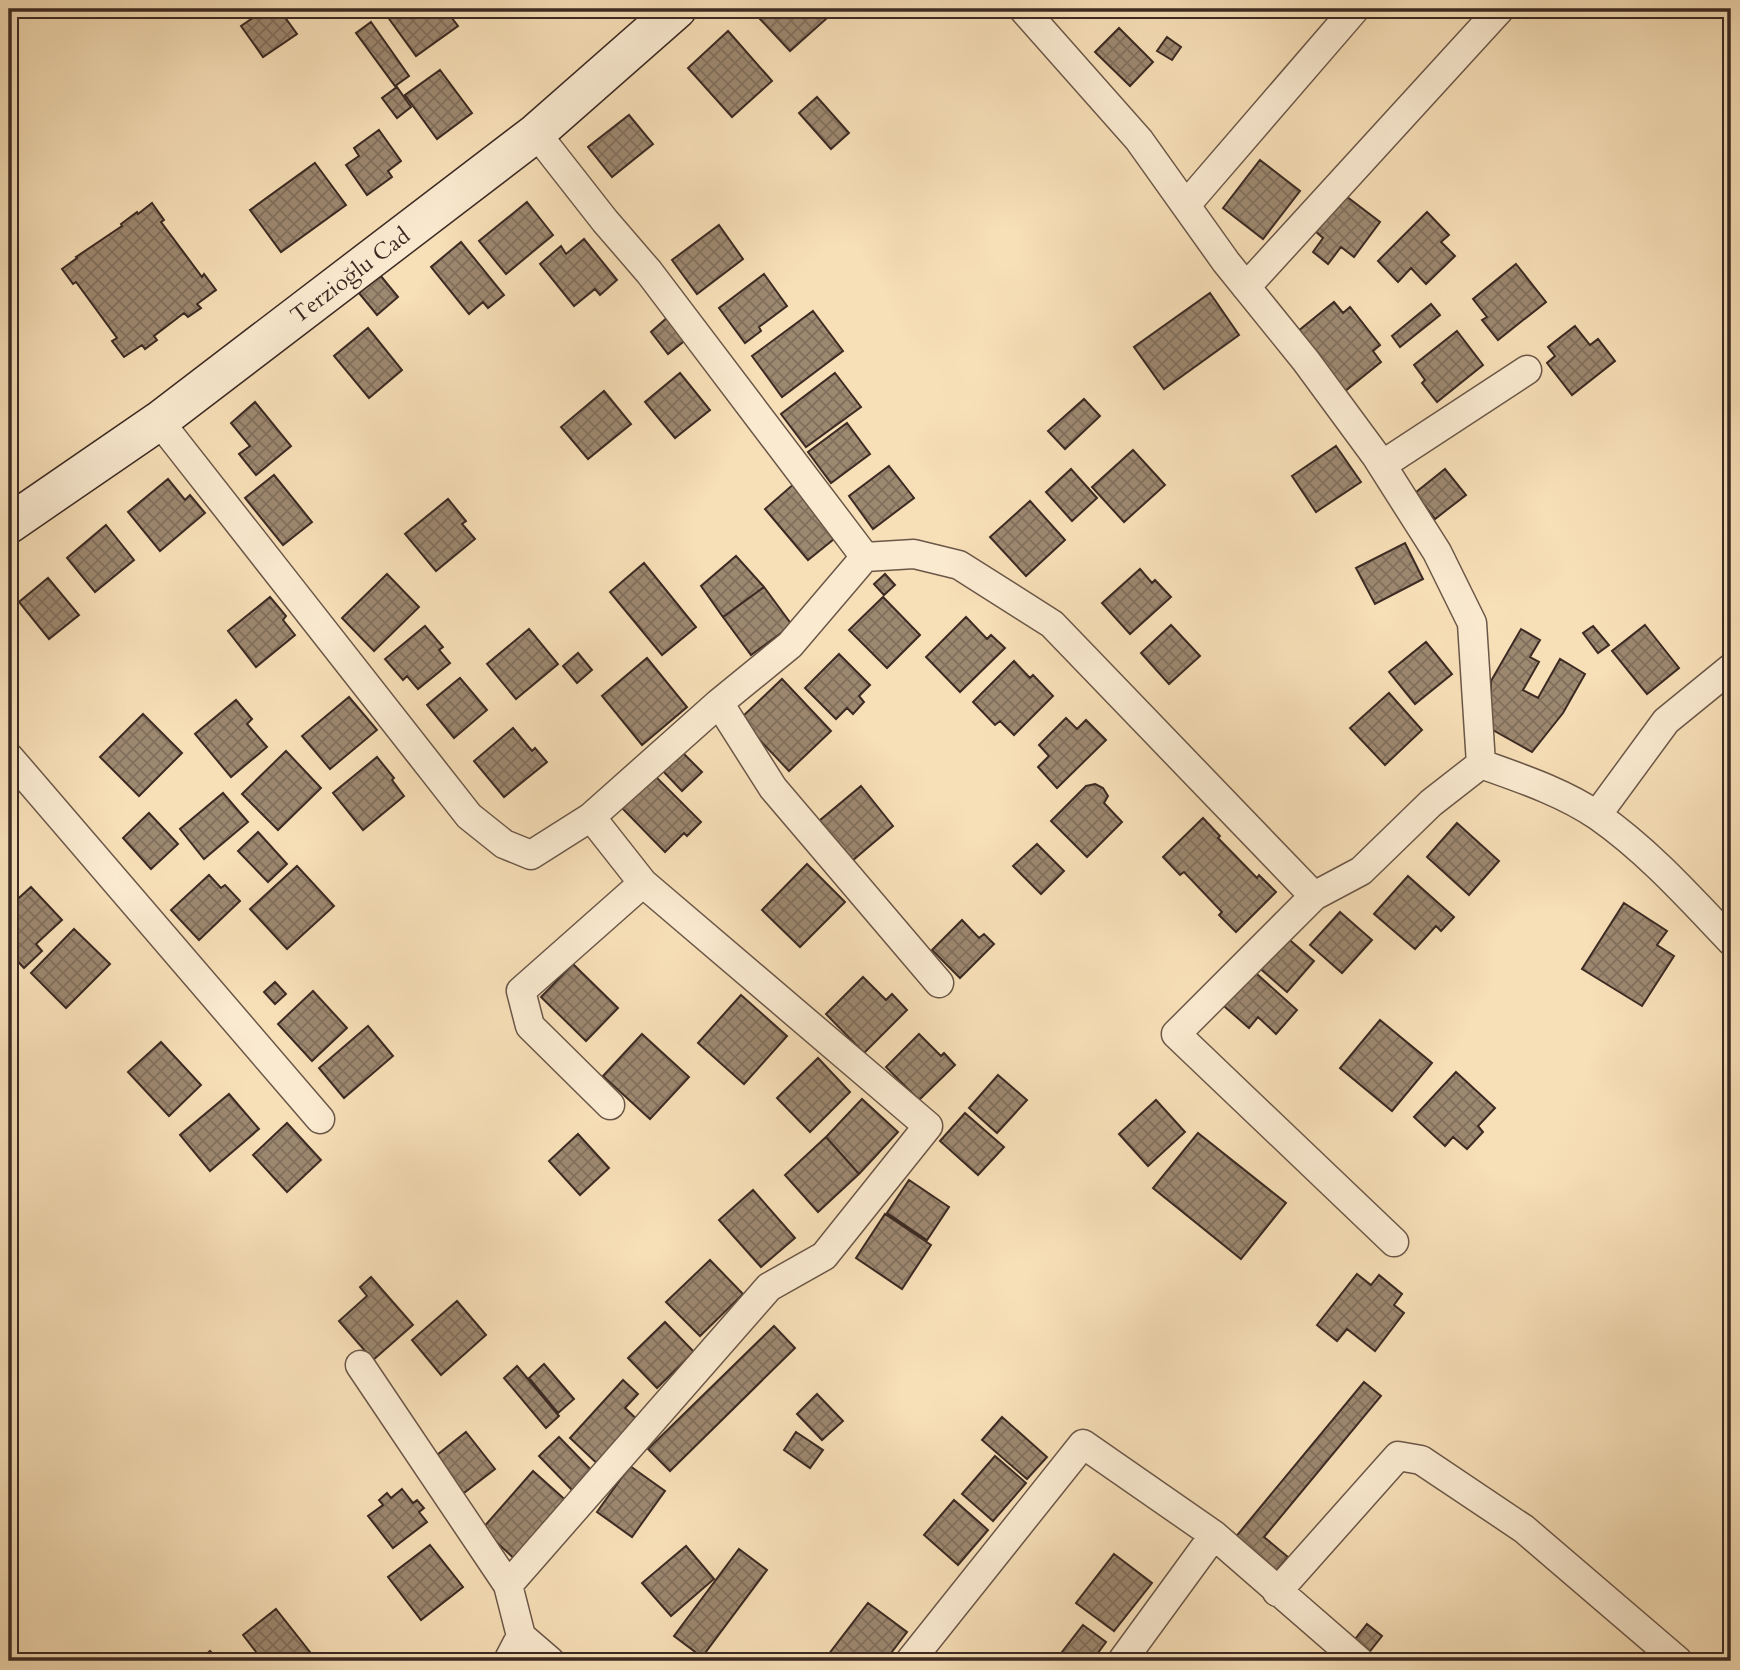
<svg xmlns="http://www.w3.org/2000/svg" width="1740" height="1670" font-family="Cardo,serif">
  <defs>
    <pattern id="building-cross-hatch" width="8" height="8" patternUnits="userSpaceOnUse" patternTransform="scale(1.75)"><rect width="8" height="8" fill="#9d8870"/><path d="M0 0l8 8M0 8l8-8" fill="none" stroke="#816f5c"/></pattern>
  </defs>
  <rect width="100%" height="100%" fill="#f7dfb7"/>
  <filter id="stains"><feTurbulence type="fractalNoise" baseFrequency=".00286" numOctaves="4"/><feColorMatrix values="0 0 0 0 .2 0 0 0 0 .09 0 0 0 0 .02 0 0 0 .5 -.17"/></filter>
  <radialGradient id="worn" r=".72"><stop offset=".6" stop-color="#630" stop-opacity="0"/><stop offset="1" stop-color="#630" stop-opacity=".3"/></radialGradient>
  <!-- building -->
  <path fill="url(#building-cross-hatch)" stroke="#3c2a23" stroke-width="2" d="M266 9H279L297 34 263 57 241 26Z
    M396 9H445L458 26 416 56 387 16Z
    M771 9H817L826 19 790 51 760 19Z
    M371 22 409 76 395 86 356 33Z
    M1119 28 1153 62 1130 86 1095 52Z
    M728 31 772 81 732 117 688 68Z
    M1167 37 1181 47 1172 60 1157 51Z
    M440 70 472 113 437 139 405 95Z
    M397 87 411 107 397 118 382 98Z
    M817 97 849 133 831 149 799 113Z
    M629 115 653 144 612 177 588 147Z
    M379 130 401 161 388 171 392 177 367 195 346 165 359 156 354 148Z
    M1260 160 1300 191 1263 239 1223 208Z
    M315 163 346 205 281 252 250 210Z
    M1342 193 1380 222 1354 257 1341 247 1328 264 1313 252 1323 238 1314 230Z
    M527 202 553 235 506 274 479 241Z
    M152 203 164 220 161 222 202 277 204 274 216 290 197 304 201 308 188 317 184 313 154 336 157 340 145 349 142 345 124 357 112 341 117 338 76 282 73 284 62 269 77 258 76 257 122 226 121 224 137 212 138 214Z
    M1427 212 1449 235 1441 242 1455 256 1426 284 1411 268 1398 282 1378 261Z
    M719 225 743 259 697 294 672 260Z
    M584 239 617 280 600 295 595 289 574 306 540 264 561 246 566 254Z
    M461 242 504 295 488 308 483 302 469 314 431 267Z
    M1516 264 1546 302 1498 340 1482 320 1487 317 1473 299Z
    M764 274 787 306 759 327 761 331 745 343 719 308Z
    M380 275 398 297 377 315 359 293Z
    M1210 293 1239 335 1164 389 1134 347Z
    M1334 302 1343 313 1350 307 1380 345 1373 351 1381 362 1344 392 1297 332Z
    M1431 304 1440 315 1400 347 1392 336Z
    M813 311 843 351 782 397 752 356Z
    M669 316 688 338 668 354 651 332Z
    M1575 326 1590 345 1598 339 1615 361 1572 395 1547 363 1555 356 1548 347Z
    M368 328 402 370 369 398 334 356Z
    M1457 331 1483 365 1437 402 1422 383 1425 380 1414 365Z
    M680 373 710 410 675 438 645 402Z
    M835 373 861 407 806 447 781 414Z
    M604 391 631 424 588 459 561 427Z
    M1084 399 1100 416 1065 449 1048 431Z
    M255 402 291 446 256 475 239 454 250 446 231 423Z
    M847 423 870 454 831 483 808 452Z
    M1336 446 1361 482 1316 512 1292 476Z
    M1133 450 1165 485 1124 522 1092 487Z
    M889 466 914 498 873 529 849 496Z
    M1071 469 1097 498 1072 521 1046 492Z
    M1445 469 1466 495 1435 519 1415 493Z
    M274 475 312 522 283 545 245 498Z
    M168 479 185 500 190 495 205 513 160 551 128 512Z
    M796 482 844 531 808 560 765 509Z
    M448 499 466 521 462 524 475 539 436 571 405 534Z
    M1030 501 1065 540 1026 576 990 537Z
    M106 525 134 560 95 592 67 558Z
    M1405 543 1423 579 1375 604 1356 568Z
    M736 556 764 587 723 617 701 586Z
    M644 563 696 627 662 655 610 592Z
    M1140 569 1152 583 1155 580 1171 597 1130 634 1102 603Z
    M387 574 419 607 374 651 342 618Z
    M885 574 895 585 884 595 874 584Z
    M48 578 79 615 49 639 19 602Z
    M764 587 792 625 751 655 723 617Z
    M270 597 286 616 283 620 295 635 256 667 228 631Z
    M883 597 920 635 887 668 849 630Z
    M966 617 987 639 991 635 1005 648 960 692 926 657Z
    M1171 625 1200 656 1169 684 1141 653Z
    M1645 625 1679 668 1647 694 1612 651Z
    M425 626 443 647 439 650 450 663 418 689 407 676 403 680 385 659Z
    M1593 626 1609 645 1598 653 1583 633Z
    M529 629 558 664 516 699 487 664Z
    M1521 629 1540 640 1530 657 1539 662 1523 690 1538 698 1560 659 1585 674 1563 713 1532 752 1491 729V681Z
    M1426 642 1452 674 1415 704 1389 672Z
    M578 653 592 670 577 683 563 666Z
    M839 654 870 685 859 696 864 702 853 714 847 708 836 719 805 688Z
    M647 658 687 707 642 745 602 696Z
    M1014 661 1030 678 1033 675 1053 696 1014 735 1000 721 995 725 973 702Z
    M460 678 487 710 454 738 427 705Z
    M782 679 831 731 789 771 740 719Z
    M1389 693 1422 730 1385 765 1350 728Z
    M349 697 377 730 330 769 302 736Z
    M236 700 252 719 247 724 267 747 231 777 195 734Z
    M143 714 182 753 139 796 100 757Z
    M1066 718 1077 729 1086 720 1106 740 1057 788 1038 767 1049 756 1039 745Z
    M513 728 532 751 535 748 547 762 504 797 474 761Z
    M680 750 702 772 682 791 661 769Z
    M286 751 321 788 278 830 242 794Z
    M377 757 394 778 392 780 404 796 363 830 333 793Z
    M655 776 701 822 687 836 684 833 665 852 622 808Z
    M1095 784 1103 788 1108 796 1104 803 1122 822 1087 857 1051 821 1086 786Z
    M861 786 893 826 852 861 819 821Z
    M223 793 248 822 204 859 180 829Z
    M149 813 178 844 151 869 123 838Z
    M1203 818 1220 836 1218 838 1257 878 1259 875 1276 892 1236 932 1219 915 1222 912 1184 872 1180 875 1163 857Z
    M1457 823 1499 861 1469 895 1427 857Z
    M258 832 287 864 268 882 238 851Z
    M1037 844 1064 871 1041 894 1013 866Z
    M807 864 845 902 800 947 762 910Z
    M297 866 334 906 287 949 250 909Z
    M209 875 221 888 225 885 240 901 199 940 171 910Z
    M1408 876 1454 917 1441 931 1436 926 1415 949 1374 914Z
    M31 887 62 920 36 944 42 951 24 968 9 952V907Z
    M1624 903 1667 931 1657 945 1674 956 1642 1006 1582 969Z
    M1340 912 1372 940 1342 973 1310 945Z
    M962 920 979 938 984 934 994 944 960 978 932 950Z
    M74 929 110 964 66 1008 31 973Z
    M1284 935 1314 961 1287 992 1257 966Z
    M573 964 618 1008 586 1041 541 997Z
    M1248 966 1297 1010 1276 1034 1258 1017 1249 1028 1217 1000Z
    M863 977 886 1000 892 994 907 1010 864 1053 826 1014Z
    M275 982 286 994 275 1004 264 992Z
    M313 991 347 1028 312 1061 278 1024Z
    M741 995 787 1036 744 1084 698 1043Z
    M1380 1020 1432 1063 1392 1111 1340 1068Z
    M368 1026 393 1056 344 1098 319 1068Z
    M642 1034 689 1077 650 1119 603 1076Z
    M919 1034 941 1056 944 1053 955 1065 919 1100 886 1067Z
    M161 1042 201 1085 169 1116 128 1072Z
    M818 1058 850 1092 810 1132 777 1098Z
    M1456 1072 1495 1108 1478 1126 1483 1132 1467 1149 1453 1137 1445 1146 1414 1117Z
    M998 1075 1027 1100 997 1133 969 1108Z
    M229 1094 259 1129 210 1171 180 1135Z
    M862 1099 898 1132 859 1174 826 1137Z
    M1156 1100 1185 1132 1148 1166 1119 1134Z
    M965 1113 1004 1147 978 1175 940 1141Z
    M287 1123 321 1160 287 1192 253 1155Z
    M1198 1133 1286 1203 1241 1259 1153 1188Z
    M578 1134 609 1168 580 1195 549 1161Z
    M826 1137 859 1174 818 1212 785 1175Z
    M909 1180 949 1207 927 1240 887 1213Z
    M753 1190 795 1238 761 1267 719 1220Z
    M885 1214 931 1245 902 1289 856 1258Z
    M710 1260 743 1294 700 1336 666 1302Z
    M1357 1274 1371 1285 1379 1275 1402 1294 1394 1305 1404 1313 1375 1351 1347 1329 1337 1341 1317 1325Z
    M371 1277 413 1325 373 1360 339 1321 367 1296 360 1287Z
    M457 1301 486 1335 441 1375 412 1340Z
    M665 1322 694 1352 657 1388 628 1358Z
    M774 1326 795 1348 670 1471 648 1449Z
    M544 1364 574 1399 558 1413 529 1378Z
    M517 1366 559 1416 546 1428 504 1378Z
    M623 1380 638 1394 625 1408 642 1424 602 1468 570 1438Z
    M1364 1382 1381 1396 1264 1537 1288 1557 1275 1572 1234 1539Z
    M817 1394 843 1421 822 1440 797 1414Z
    M1002 1417 1047 1457 1027 1479 982 1440Z
    M466 1432 495 1469 460 1496 432 1459Z
    M796 1432 823 1450 810 1468 784 1450Z
    M559 1437 595 1474 575 1493 539 1456Z
    M995 1456 1026 1483 993 1521 962 1494Z
    M630 1466 665 1491 632 1537 597 1512Z
    M533 1471 570 1504 518 1562 482 1529Z
    M402 1489 413 1503 417 1500 424 1508 419 1512 427 1522 393 1548 368 1516 383 1505 379 1500 387 1493 391 1498Z
    M954 1500 988 1530 958 1565 924 1535Z
    M430 1545 463 1587 421 1620 388 1577Z
    M686 1546 714 1579 671 1616 642 1583Z
    M739 1549 767 1570 702 1657 674 1636Z
    M1114 1554 1152 1583 1114 1631 1076 1603Z
    M868 1603 907 1632 885 1661H828L825 1659Z
    M276 1609 317 1661H263L243 1635Z
    M1367 1624 1382 1636 1367 1655 1352 1643Z
    M1083 1625 1106 1642 1092 1661H1055Z
    M210 1651 220 1661H199Z"/>
  <g fill="none" stroke-linecap="round" stroke-linejoin="round">
    <!-- street casing -->
    <g stroke="#6b5748" stroke-width="31">
      <path id="street" d="M1023 9 1139 140 1226 262 1306 361 1376 456 1437 552 1472 623 1481 764
        M536 133 605 221 649 272 865 557
        M1186 205 1355 9
        M1246 287 1500 9
        M159 421 469 816 504 844 531 855 591 817 719 703 790 645 865 557 914 554 959 565 1052 624 1314 896 1361 871 1431 803 1481 764C1520 778 1563 792 1598 816 1648 851 1689 897 1731 941
        M1382 465 1527 370
        M719 703 773 788 939 983
        M9 757 320 1119
        M1597 815 1666 721 1731 668
        M1314 896 1176 1034 1394 1242
        M610 1105 530 1026 521 991 643 883
        M360 1365 508 1585 521 1636 508 1661
        M508 1585 769 1287 824 1256 928 1126 643 883 591 817
        M1277 1592 1398 1456 1421 1460 1524 1529 1678 1661
        M521 1636 550 1661
        M910 1661 1083 1444 1214 1535 1359 1661
        M1122 1661 1214 1535"/>
    </g>
    <!-- secondary casing -->
    <g stroke="#3c2a23" stroke-width="41">
      <path id="secondary" d="M9 524 159 421 536 133 677 9"/>
    </g>
    <!-- street -->
    <use href="#street" stroke="#faead0" stroke-width="28"/>
    <!-- secondary -->
    <use href="#secondary" stroke="#faead0" stroke-width="38"/>
  </g>
  <g text-anchor="middle" stroke-width="5" stroke-linejoin="round" paint-order="stroke">
    <!-- street labels -->
    <g font-size="23" fill="#3c2a23" stroke="#faead0">
      <text transform="translate(350 275) rotate(-37)" y="8">Terzioğlu Cad</text>
    </g>
  </g>
  <!-- margin -->
  <rect width="1740" height="1670" fill="none" stroke="#f7dfb7" stroke-width="35"/>
  <rect x="10" y="10" width="1719" height="1649" fill="none" stroke="#3c2a23" stroke-width="3.5"/>
  <rect x="18" y="18" width="1705" height="1635" fill="none" stroke="#3c2a23" stroke-width="2"/>
  <rect width="100%" height="100%" filter="url(#stains)"/>
  <rect width="100%" height="100%" fill="url(#worn)"/>
</svg>
